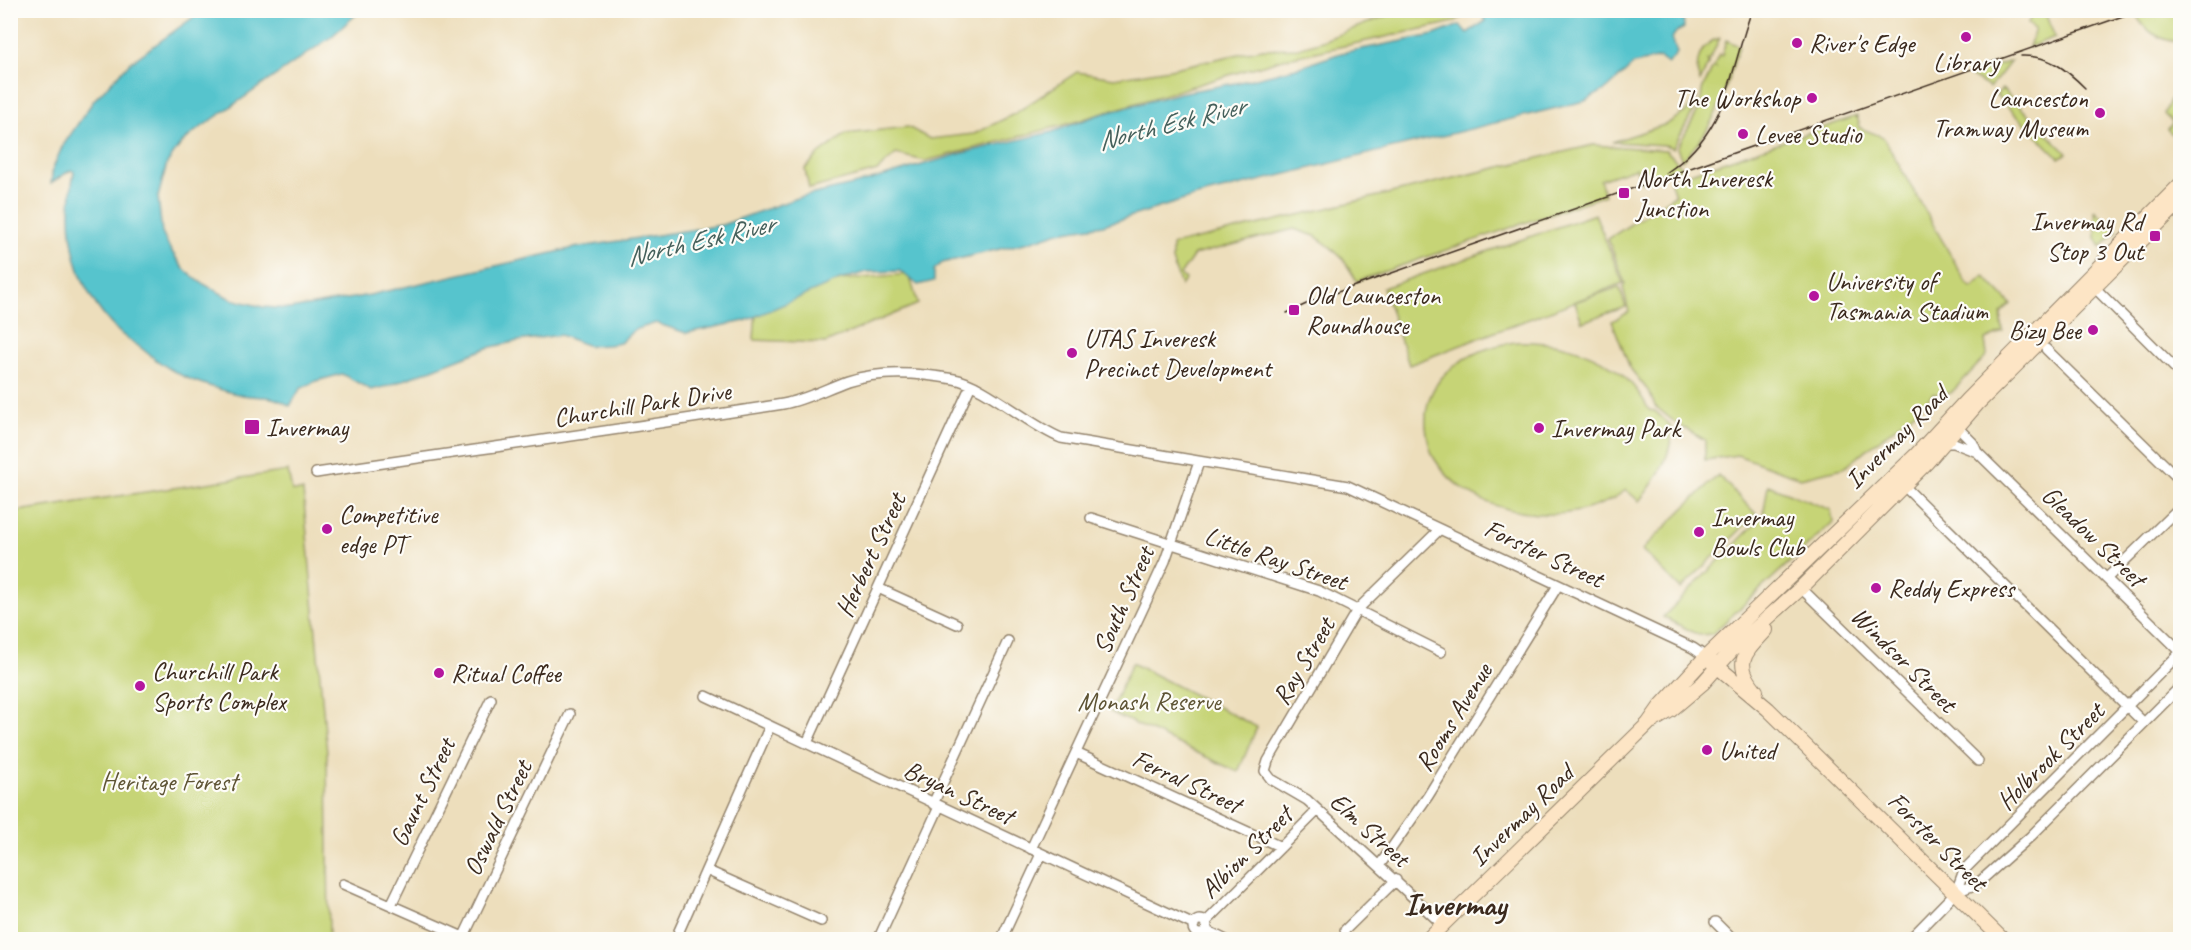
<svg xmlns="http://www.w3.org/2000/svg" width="2191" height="950" font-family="Caveat,sans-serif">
  <rect width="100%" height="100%" fill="#fdfcf7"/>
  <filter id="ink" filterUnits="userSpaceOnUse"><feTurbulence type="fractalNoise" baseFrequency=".0167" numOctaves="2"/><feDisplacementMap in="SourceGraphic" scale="12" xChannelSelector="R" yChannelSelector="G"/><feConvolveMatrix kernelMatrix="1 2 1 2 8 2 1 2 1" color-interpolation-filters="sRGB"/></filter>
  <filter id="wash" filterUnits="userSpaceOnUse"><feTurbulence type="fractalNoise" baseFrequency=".008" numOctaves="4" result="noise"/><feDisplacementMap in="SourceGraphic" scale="24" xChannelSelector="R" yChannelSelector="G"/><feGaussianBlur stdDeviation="1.35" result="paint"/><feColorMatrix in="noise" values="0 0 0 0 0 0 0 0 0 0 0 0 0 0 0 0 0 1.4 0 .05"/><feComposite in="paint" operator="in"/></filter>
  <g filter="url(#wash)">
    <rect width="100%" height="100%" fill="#eddebc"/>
    <!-- green -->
    <path fill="#c6d476" stroke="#807f4a" stroke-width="1.5" d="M1399 11H1471L1454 22 1279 60 1064 125 925 161 896 154 877 171 809 189 805 169 818 155 846 134 908 127 930 139 974 134 1014 114 1077 72 1114 78 1170 69 1262 49 1298 48 1319 42Z
      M2033 11H2044L2055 37 2029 47 2035 29 2028 24Z
      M2135 11H2180V42C2161 41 2141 30 2135 11Z
      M1720 38 1709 61 1706 60 1709 62 1700 82C1693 64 1700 43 1720 38Z
      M1726 40 1739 46C1726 87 1716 130 1682 160L1677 148 1700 107 1702 90 1713 67 1716 68 1714 65 1719 55 1722 56Z
      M2011 61 1990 88 1969 75Z
      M2002 89 2067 153 2059 158 1996 95Z
      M1697 97 1695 108 1673 148 1665 145 1612 142 1667 124 1687 111Z
      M2171 98H2180V142L2167 129 2173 123 2164 114Z
      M1857 116 1860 128 1883 137 1966 282 1972 288 1984 276 2011 304 2001 314 2003 332 1985 340 1987 355 1951 393 1933 394 1921 407 1843 468 1800 478 1737 455 1705 460V440L1677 424 1655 406 1649 392 1630 368 1612 321 1629 312 1623 287 1625 283 1608 239 1675 195 1670 180Z
      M1593 145 1666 150 1683 168 1641 182 1636 168 1600 180 1605 195 1357 281 1343 259 1329 246 1315 236 1294 229 1194 255 1180 275 1186 279 1181 286 1172 260V245Z
      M2095 210 2117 231 2101 247 2096 238Z
      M1595 214 1623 283 1409 365 1383 288Z
      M909 274 918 304 825 343 754 340 756 311 840 280Z
      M1619 287 1626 307 1582 322 1575 302Z
      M1515 342C1569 340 1624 359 1649 410L1655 411 1670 425C1676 450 1655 483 1639 501L1626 490C1572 532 1469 518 1434 458 1429 448 1427 437 1426 427 1422 375 1470 349 1515 342Z
      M288 471 292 491H303L327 753 329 939H11V512Z
      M1718 475 1756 514 1681 589 1642 550Z
      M1768 485 1831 510 1833 522 1712 634 1699 635 1663 617 1763 516Z
      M1132 663 1257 727 1238 772 1110 712Z"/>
    <!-- water -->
    <path fill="#57c4cd" stroke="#497776" stroke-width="1.5" d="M1506 10 1700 11 1683 15 1684 28 1676 32 1672 38 1677 53 1668 64 1660 58 1634 64 1607 89 1585 101 1197 196 1103 225 1059 232 1029 242 942 263 934 270V281L918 285 900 271 866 272 840 280 745 321 686 333 656 323 634 330 620 343 608 345 589 346 560 335 518 341 487 348 388 386 371 390 342 374 316 381 300 389 290 406C269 393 264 399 242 395 229 393 216 388 203 384 178 376 160 364 140 347 133 342 125 338 118 331 74 289 63 230 74 172L71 170 51 183 53 168 62 147 94 100 130 63 202 11H360L331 37 193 133 180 145 167 163 158 197 162 233 170 249 183 268 200 282 231 299 263 307 290 309 370 295 574 248 722 225 797 198 857 184 963 153 1052 132 1098 115 1180 93 1236 83 1300 67 1341 53 1434 35 1460 25 1467 33 1486 21 1481 13Z"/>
  </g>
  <g filter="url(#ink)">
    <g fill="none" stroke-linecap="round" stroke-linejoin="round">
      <!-- street casing -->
      <g stroke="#94846d" stroke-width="12">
        <path id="street" d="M2094 287 2180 373
          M2046 349 2180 480
          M1956 426 1973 443 1977 452 2180 651
          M1942 443H1954L1977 452
          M316 473C471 450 627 429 783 404 805 400 825 389 847 381 880 370 920 373 954 379 984 384 1028 425 1061 438L1348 486 1693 648 1706 657
          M1903 485 2144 723
          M1091 518 1319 591 1441 652
          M1439 530 1357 610 1268 761 1265 771 1271 779 1307 800 1443 925
          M2108 577 2180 507
          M878 588 957 624
          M1801 588 1978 761
          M706 696 1194 925
          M807 743 971 385
          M1076 753 1281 847
          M933 804 1008 641
          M1031 849 1165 561 1199 462
          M1379 866 1428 796 1557 587
          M706 870 821 921
          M343 884 470 940
          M1956 892 1977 884 2031 836 2180 687
          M391 905 491 699
          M1193 927a7 7 0 1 1 14 0a7 7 0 1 1-14 0Z
          M1715 922 1733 940
          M1205 923 1318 810
          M1206 930 1226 940
          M1345 930 1396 880
          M462 940 570 714
          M675 940 770 726
          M878 940 939 807
          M1001 940 1041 854
          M1909 940 1956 892 1964 870 2180 653"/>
      </g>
      <!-- secondary casing -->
      <g stroke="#94846d" stroke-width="16">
        <path id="secondary" d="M1712 662 1768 709 2003 940
          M1756 691C1732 662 1745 653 1766 630
          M1653 721 1671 710 1703 683 1732 650 1801 588 1927 462 1978 403 2180 202
          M1427 940 1648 724 1660 707 1706 657 1917 454 1966 401 2180 185"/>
      </g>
      <!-- street -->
      <use href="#street" stroke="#fff" stroke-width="9"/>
      <!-- secondary -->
      <use href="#secondary" stroke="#fde5c5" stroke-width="14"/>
      <!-- tram -->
      <path stroke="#3b2a1e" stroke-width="1.5" d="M2021 56C2049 55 2066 69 2085 88
        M1666 173C1729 131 1728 76 1752 10
        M1287 313 1315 300 2140 10"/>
    </g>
  </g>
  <!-- markers -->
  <g fill="#b5179e" stroke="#fdfcf7" stroke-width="2">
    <circle cx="1966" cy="37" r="6"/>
    <circle cx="1797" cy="43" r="6"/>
    <circle cx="1812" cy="98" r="6"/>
    <circle cx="2100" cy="113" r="6"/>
    <circle cx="1743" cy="134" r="6"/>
    <rect x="1618" y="187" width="12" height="12" rx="3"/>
    <rect x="2149" y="230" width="12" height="12" rx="3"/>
    <circle cx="1814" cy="296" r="6"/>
    <rect x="1288" y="304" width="12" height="12" rx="3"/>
    <circle cx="2093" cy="330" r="6"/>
    <circle cx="1072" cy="353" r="6"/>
    <rect x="244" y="419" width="16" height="16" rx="3"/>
    <circle cx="1539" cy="428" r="6"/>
    <circle cx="327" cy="529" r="6"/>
    <circle cx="1699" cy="532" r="6"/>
    <circle cx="1876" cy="588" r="6"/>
    <circle cx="439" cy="673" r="6"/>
    <circle cx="140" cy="686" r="6"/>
    <circle cx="1707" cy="750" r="6"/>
  </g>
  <g text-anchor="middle" stroke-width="4.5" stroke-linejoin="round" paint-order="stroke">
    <!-- poi labels -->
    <g font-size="26" fill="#3b2a1e" stroke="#fdfcf7" text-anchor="start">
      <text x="1809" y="52">River's Edge</text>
      <text x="1966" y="71" text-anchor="middle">Library</text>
      <text x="1800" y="107" text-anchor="end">The Workshop</text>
      <text x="2088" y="107" text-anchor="end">Launceston<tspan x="2088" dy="30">Tramway Museum</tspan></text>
      <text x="1755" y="143">Levee Studio</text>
      <text x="1636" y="187">North Inveresk<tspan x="1636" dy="30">Junction</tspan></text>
      <text x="2143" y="230" text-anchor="end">Invermay Rd<tspan x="2143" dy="30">Stop 3 Out</tspan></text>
      <text x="1826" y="290">University of<tspan x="1826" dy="30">Tasmania Stadium</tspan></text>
      <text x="1306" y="304">Old Launceston<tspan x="1306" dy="30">Roundhouse</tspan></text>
      <text x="2081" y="339" text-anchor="end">Bizy Bee</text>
      <text x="1084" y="347">UTAS Inveresk<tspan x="1084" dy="30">Precinct Development</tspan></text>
      <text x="266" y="436">Invermay</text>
      <text x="1551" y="437">Invermay Park</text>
      <text x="339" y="523">Competitive<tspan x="339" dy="30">edge PT</tspan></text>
      <text x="1711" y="526">Invermay<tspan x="1711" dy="30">Bowls Club</tspan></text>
      <text x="1888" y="597">Reddy Express</text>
      <text x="152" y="680">Churchill Park<tspan x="152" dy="30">Sports Complex</tspan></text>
      <text x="451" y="682">Ritual Coffee</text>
      <text x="1719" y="759">United</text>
    </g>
    <!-- street labels -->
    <g font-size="26" fill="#3b2a1e" stroke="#fdfcf7">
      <text transform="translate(642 404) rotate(-9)" y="9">Churchill Park Drive</text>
      <text transform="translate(1896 437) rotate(-45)" y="9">Invermay Road</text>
      <text transform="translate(2094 536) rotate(44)" y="9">Gleadow Street</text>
      <text transform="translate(1544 553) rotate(25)" y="9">Forster Street</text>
      <text transform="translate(870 555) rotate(-65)" y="9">Herbert Street</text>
      <text transform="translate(1276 558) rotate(19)" y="9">Little Ray Street</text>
      <text transform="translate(1123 600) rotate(-66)" y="9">South Street</text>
      <text transform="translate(1904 659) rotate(45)" y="9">Windsor Street</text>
      <text transform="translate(1303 661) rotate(-59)" y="9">Ray Street</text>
      <text transform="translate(1453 717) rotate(-58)" y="9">Rooms Avenue</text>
      <text transform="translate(2050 756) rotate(-45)" y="9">Holbrook Street</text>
      <text transform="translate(1187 781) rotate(25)" y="9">Ferral Street</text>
      <text transform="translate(422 792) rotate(-64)" y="9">Gaunt Street</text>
      <text transform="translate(959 792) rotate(25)" y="9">Bryan Street</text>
      <text transform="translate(1521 815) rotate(-44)" y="9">Invermay Road</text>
      <text transform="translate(497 818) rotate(-64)" y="9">Oswald Street</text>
      <text transform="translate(1370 829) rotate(42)" y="9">Elm Street</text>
      <text transform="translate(1938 841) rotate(45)" y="9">Forster Street</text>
      <text transform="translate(1246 852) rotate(-45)" y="9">Albion Street</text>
    </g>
    <!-- park labels -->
    <g font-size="26" fill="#5e5434" stroke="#fdfcf7">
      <text x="1149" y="710">Monash Reserve</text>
      <text x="169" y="790">Heritage Forest</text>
    </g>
    <!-- water labels -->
    <g font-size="27" font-style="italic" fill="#45605b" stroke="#fdfcf7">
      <text transform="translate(1171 123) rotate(-14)" y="9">North Esk River</text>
      <text transform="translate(700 240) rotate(-13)" y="9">North Esk River</text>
    </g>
    <!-- district labels -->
    <g font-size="32" font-weight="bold" fill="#3b2a1e" stroke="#fdfcf7">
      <text x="1455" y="915">Invermay</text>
    </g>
  </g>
  <!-- margin -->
  <rect width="2191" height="950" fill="none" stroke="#fdfcf7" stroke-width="36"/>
</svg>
